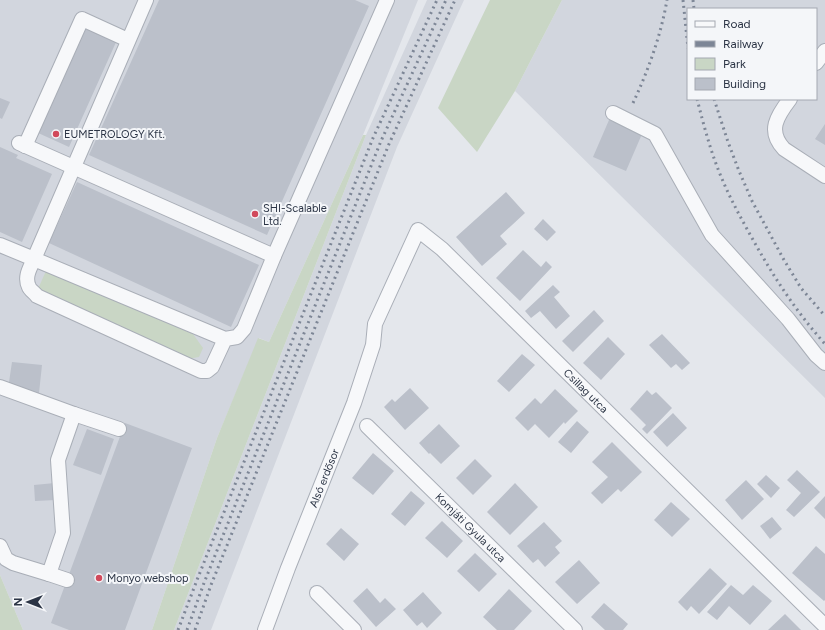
<svg xmlns="http://www.w3.org/2000/svg" width="825" height="630" font-family="Figtree,sans-serif">
  <rect width="100%" height="100%" fill="#e4e7ec"/>
  <!-- built -->
  <path fill="#d2d6de" fill-rule="evenodd" d="M0 0H418L363 135 269 342 259 338 217 438 152 630H23L0 575Z
    M427 0H464L397 147 211 630H174L366 135Z
    M562 0H825V398L515 91ZM688 9H816V99H688Z"/>
  <!-- green -->
  <path fill="#c9d6c5" d="M490 0H562L515 91 477 152 438 108Z
    M363 135H366L174 630H152L217 438 258 338 269 342Z
    M46 271 193 334 203 348 199 357 187 359 37 291Z
    M0 575 23 630H0Z"/>
  <!-- building -->
  <path fill="#bbc0ca" d="M159 0H355L369 6 267 235 89 155Z
    M84 25 117 40 69 147 36 132Z
    M0 98 10 102 2 119 0 118Z
    M609 120 642 134 626 171 593 157Z
    M825 124V145L815 139Z
    M0 147 18 155 16 158 52 174 22 242 0 232Z
    M77 182 259 265 231 327 49 243Z
    M506 192 525 213 500 236 507 244 482 266 456 237Z
    M543 219 556 232 547 241 534 229Z
    M523 250 541 267 546 261 552 267 520 301 496 278Z
    M553 285 560 292 554 297 570 316 556 329 540 311 531 318 525 311Z
    M594 310 604 321 573 352 562 341Z
    M662 334 690 363 682 370 676 364 671 368 649 345Z
    M608 337 625 354 601 380 583 363Z
    M522 354 535 365 509 392 497 381Z
    M12 362 42 365 39 393 8 389Z
    M410 388 429 408 405 430 384 407 392 399 395 402Z
    M555 389 578 411 565 424 564 422 549 438 535 424 528 431 515 418 535 398 541 404Z
    M647 390 652 395 656 392 672 408 647 434 642 429 646 425 630 409Z
    M673 413 687 428 667 447 653 432Z
    M577 421 589 432 571 453 558 442Z
    M125 423 192 448 125 630H69L51 623Z
    M439 424 460 446 441 464 430 453 429 454 419 443Z
    M87 429 114 439 101 475 73 465Z
    M612 442 642 472 621 492 618 489 602 504 591 493 608 477 592 462Z
    M373 453 394 471 373 495 352 478Z
    M475 459 492 476 473 495 456 478Z
    M797 470 820 492 794 517 786 510 801 493 787 480Z
    M766 475 780 488 771 498 757 484Z
    M746 480 764 499 742 520 725 500Z
    M55 483 56 500 35 501 34 485Z
    M515 483 538 507 510 535 487 512Z
    M411 491 425 503 405 526 391 514Z
    M825 496V519L814 508Z
    M671 502 690 519 672 537 654 520Z
    M772 517 782 529 770 539 760 526Z
    M442 521 463 541 447 558 425 538Z
    M544 522 562 541 555 547 560 553 545 567 538 559 533 563 517 546Z
    M341 528 359 544 344 561 326 544Z
    M816 546 825 554V600L824 601 792 573Z
    M475 553 497 574 479 592 457 571Z
    M579 560 600 583 577 604 555 582Z
    M710 568 727 584 699 614 691 606 687 611 678 602Z
    M731 585 743 595 753 585 772 601 750 625 729 606 717 620 707 612Z
    M367 588 380 603 385 598 396 609 376 627 353 601Z
    M509 589 532 611 514 630H497L483 617Z
    M423 592 442 613 427 628 422 622 417 626 403 610Z
    M604 603 628 624 623 630H605L591 617Z
    M785 614 801 630H768Z"/>
  <g fill="none" stroke-linecap="round" stroke-linejoin="round">
    <!-- minor casing -->
    <g stroke="#a9aeb7" stroke-width="16">
      <g id="minor">
        <path d="M816 63 825 51"/>
        <path d="M790 99C777 116 767 131 784 149L825 176"/>
        <path d="M613 113 655 134 712 235 788 319 816 355 825 363"/>
        <path d="M19 143 274 256"/>
        <path d="M25 146 82 19 128 40"/>
        <path d="M0 245 34 259 146 0"/>
        <path d="M225 339 212 367 207 371H201L37 296C35 293 30 290 29 287 24 277 30 268 34 259L225 339 237 337 244 329 274 256 387 0"/>
        <path d="M0 387 74 414 119 429"/>
        <path id="s1" d="M367 426 575 630"/>
        <path d="M0 546 6 559 13 563 49 574 63 533 58 460 74 414"/>
        <path d="M49 574 67 580"/>
        <path d="M317 593 354 630"/>
        <path id="s2" d="M265 630 288 568 354 403 373 345 375 324 418 230 442 249 825 626"/>
      </g>
    </g>
    <!-- minor -->
    <use href="#minor" stroke="#f7f8fa" stroke-width="14"/>
    <!-- rail -->
    <path stroke="#7d8696" stroke-width="3" stroke-dasharray="2 4" stroke-linecap="butt" d="M683 0 688 48
      M693 0 694 9
      M697 99C703 122 709 146 718 169 726 190 736 209 747 229 770 271 793 308 825 344
      M714 99 728 142 739 171 752 201 784 260 801 288 825 316
      M633 103C648 71 661 35 667 0
      M178 630 197 580 373 138 437 0
      M187 630 204 583 381 141 446 0
      M195 630 211 585 389 144 455 0"/>
  </g>
  <!-- markers -->
  <g fill="#d1495b" stroke="#f4f6f9" stroke-width="1.5">
    <circle cx="56" cy="134" r="4"/>
    <circle cx="255" cy="214" r="4"/>
    <circle cx="99" cy="578" r="4"/>
  </g>
  <g text-anchor="middle" stroke-width="4" stroke-linejoin="round" paint-order="stroke">
    <!-- poi labels -->
    <g font-size="11" fill="#2b3445" stroke="#f4f6f9" text-anchor="start">
      <text x="64" y="138">EUMETROLOGY Kft.</text>
      <text x="263" y="212">SHI-Scalable<tspan x="263" dy="13">Ltd.</tspan></text>
      <text x="107" y="582">Monyo webshop</text>
    </g>
    <!-- street labels -->
    <g font-size="11" fill="#2b3445" stroke="#f4f6f9">
      <text dy="4" stroke="none"><textPath href="#s2" startOffset="662">Csillag utca</textPath></text>
      <text dy="4" stroke="none"><textPath href="#s2" startOffset="163">Alsó erdősor</textPath></text>
      <text dy="4" stroke="none"><textPath href="#s1" startOffset="145">Komjáti Gyula utca</textPath></text>
    </g>
  </g>
  <!-- legend -->
  <rect x="687" y="8" width="130" height="92" fill="#f4f6f9" stroke="#a4a8b1"/>
  <rect x="695" y="21" width="20" height="6" fill="#f7f8fa" stroke="#a4a8b1"/>
  <text x="723" y="28" font-size="12" fill="#2b3445">Road</text>
  <rect x="695" y="41" width="20" height="6" fill="#7d8696" stroke="#a4a8b1"/>
  <text x="723" y="48" font-size="12" fill="#2b3445">Railway</text>
  <rect x="695" y="58" width="20" height="12" fill="#c9d6c5" stroke="#a4a8b1"/>
  <text x="723" y="68" font-size="12" fill="#2b3445">Park</text>
  <rect x="695" y="78" width="20" height="12" fill="#bbc0ca" stroke="#a4a8b1"/>
  <text x="723" y="88" font-size="12" fill="#2b3445">Building</text>
  <!-- north arrow -->
  <g transform="translate(28 602) rotate(270)" stroke="#f4f6f9" stroke-width="3" paint-order="stroke">
  <path d="M0-3L7 15L0 10L-7 15Z" fill="#2b3445"/>
  <text y="-6" font-size="11" font-weight="bold" text-anchor="middle" fill="#2b3445">N</text>
  </g>
</svg>
